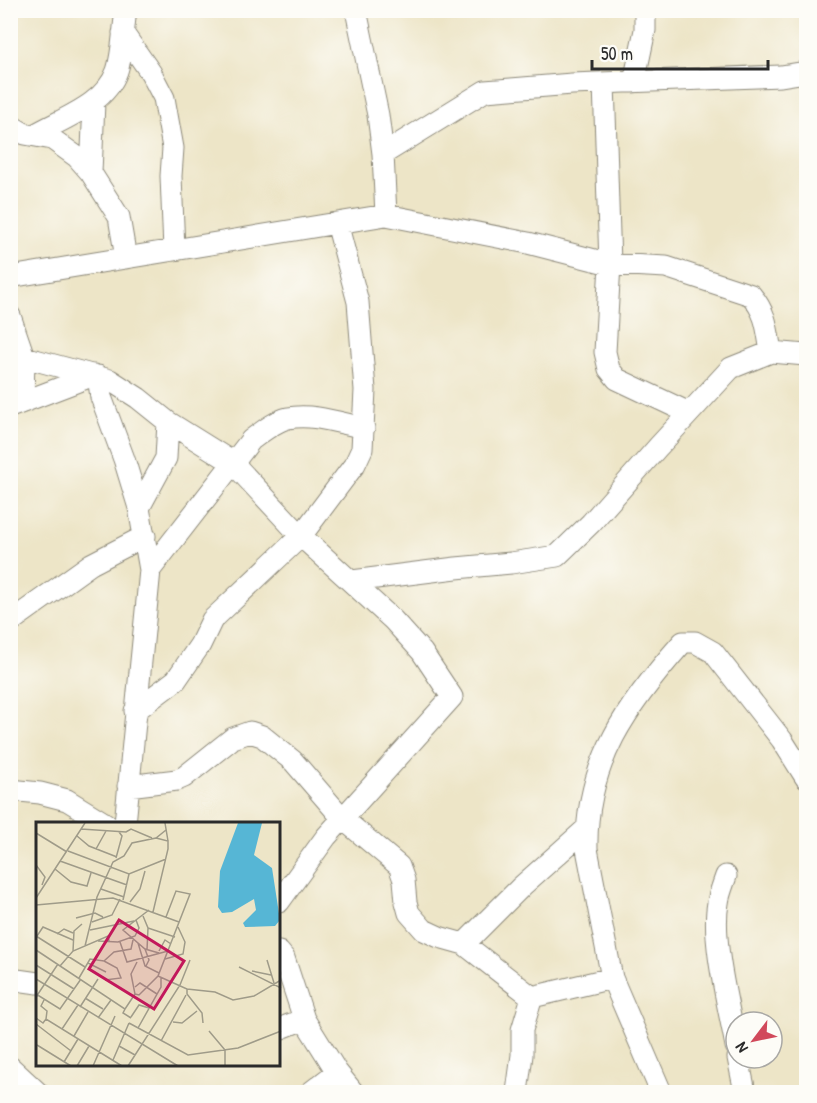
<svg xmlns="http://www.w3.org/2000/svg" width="817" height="1103" font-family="'Patrick Hand',sans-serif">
  <rect width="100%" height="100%" fill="#fdfcf7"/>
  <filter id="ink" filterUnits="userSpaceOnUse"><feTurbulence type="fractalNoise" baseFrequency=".0167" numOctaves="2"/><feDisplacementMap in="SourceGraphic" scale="12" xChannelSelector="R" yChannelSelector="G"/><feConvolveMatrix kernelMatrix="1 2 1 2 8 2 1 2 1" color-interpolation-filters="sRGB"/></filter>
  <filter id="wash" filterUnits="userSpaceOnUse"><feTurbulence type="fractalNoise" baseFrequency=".008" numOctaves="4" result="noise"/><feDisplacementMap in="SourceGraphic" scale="24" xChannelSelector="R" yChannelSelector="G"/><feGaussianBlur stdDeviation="1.35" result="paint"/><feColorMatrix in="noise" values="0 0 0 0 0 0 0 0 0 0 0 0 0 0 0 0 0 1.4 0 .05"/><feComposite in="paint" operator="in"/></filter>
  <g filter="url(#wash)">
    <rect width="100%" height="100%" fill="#ede5c7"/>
  </g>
  <g filter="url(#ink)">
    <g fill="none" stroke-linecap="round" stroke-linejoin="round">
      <!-- minor casing -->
      <g stroke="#8c8879" stroke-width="23">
        <path id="minor" d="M356 10 378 115 383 154 386 215
          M123 33 151 73 164 98 173 148 171 176 174 250
          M634 82 645 30V10
          M604 83 610 264 605 352 609 369 617 379 689 413
          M10 125 25 134 52 139 77 157 91 173 119 217 126 258
          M34 135C63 118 105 105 117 71 123 53 123 30 126 10
          M383 154 485 91 572 84 781 76 806 72
          M91 173 94 102
          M10 277 386 215 528 243 610 264 666 267 751 295C767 314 767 329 771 352
          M10 316 24 357 110 380 138 398 168 422 232 462 301 536 393 620 422 652 452 697 326 837 279 902
          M98 376 101 397 124 459 139 508 150 570 125 824
          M23 402 24 357
          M10 407 94 375
          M139 508 166 458 168 422
          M150 570 251 440C262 432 275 421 288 418 312 413 340 423 364 428
          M352 581 456 568 511 563 557 556 591 523 658 447 731 368 771 352 806 355
          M10 622 91 564 145 536
          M135 711 176 680 200 645 212 620 301 536 355 464 362 449 365 390 358 302 337 223
          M128 786 177 780 184 777 233 738 250 732 262 736 293 761 343 819 399 866 404 880 406 902 409 913 424 930 439 937 464 944 532 997
          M10 790 40 793 67 800 106 824
          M726 876C723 885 719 894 718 903 711 940 729 1008 736 1046
          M464 944 522 886 587 828
          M279 952 284 958 304 1019 337 1072 353 1092
          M612 978 587 849C585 763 628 704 683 642H695L713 652 782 740 806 778
          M10 979 38 983
          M532 997 612 978 661 1092
          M279 1029 304 1019
          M738 1058 745 1092
          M10 1067 37 1092
          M311 1092 337 1072
          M517 1092 522 1055V1030L532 997"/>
      </g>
      <!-- minor -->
      <use href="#minor" stroke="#fff" stroke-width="21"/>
    </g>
  </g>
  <!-- overview -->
  <g transform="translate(36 822)">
    <rect width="244" height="244" fill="#ede5c7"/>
    <path d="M202 1H226L218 33 236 46 244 98 239 104 209 105 207 101 220 88 218 77 196 90 186 91 182 85 184 49Z" fill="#56b6d5"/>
    <path fill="none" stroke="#9f9b89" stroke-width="1.5" d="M129 1 132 19M45 7 90 10 95 7 116 16M0 11 31 30M41 14 53 24 81 35M60 27 70 9M32 29 93 52 130 37M80 36 86 14 83 10M24 39 91 63M0 43 9 55 6 63M19 47 35 60 51 64 55 51M65 67 88 75M0 76 49 1M87 78 93 52M94 80 104 67 109 49M0 83 77 76 143 100M113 88 87 108 109 127 123 131M117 90 132 27V19L120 16M107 94 112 106 111 128M40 96 59 91 67 95M56 100 76 93 84 77M112 106 139 115M54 108 98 99M21 112 28 107 37 111M0 114 49 145M1 114 7 105 37 118M62 119 82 120 99 114 103 106 100 98M84 120 91 140 132 129M102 121 109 144 123 151M49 124 61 75 77 40 88 34 96 21 120 16 130 8M109 127 113 138 110 144M0 128 89 187 87 191 95 196M37 129 38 109 46 102M123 129 129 118 135 122M129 137 147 132 149 120 142 105M231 138 238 161M68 139 81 146 85 156 69 158M52 141 70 150M0 143 38 167M24 144 37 129 72 114 73 119M203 145 245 166M216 149 235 153M122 154 151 167V172L166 191 167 201M43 156 54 137 68 139 78 130 95 127 97 118M0 157 142 244M99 165 104 161 121 172M151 167 179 170 197 178 218 174 245 158M0 172 24 187 45 157M99 172 103 173 122 154 154 72 140 69 130 95M0 175 22 142M49 176 67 187M8 178 5 184 11 189 10 197M44 185 62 157M89 187 99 172 95 152 101 140M95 195 103 183 113 186M0 196 7 201 10 197 86 244M62 196 75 178M137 200 146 201 161 189M93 201 152 233 202 226 245 209M0 202 35 229M102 206 125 165V156M26 207 42 183M173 209 189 228V244M38 214 52 190M125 219 150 173M1 223 35 244M83 224 99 233M77 238 93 201M28 240 42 217M41 244 53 224M57 244 79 194M92 244 144 163 154 138"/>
    <path fill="#c2185b" fill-opacity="0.15" stroke="#c2185b" stroke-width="3" d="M83 98 148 139 118 187 53 147Z"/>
    <rect width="244" height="244" fill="none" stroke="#2b2b2b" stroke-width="3"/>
  </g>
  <!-- margin -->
  <rect width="817" height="1103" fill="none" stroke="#fdfcf7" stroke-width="36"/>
  <!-- north arrow -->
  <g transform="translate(754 1040) rotate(238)"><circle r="28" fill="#fdfcf7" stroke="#a9a8a5" stroke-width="1.5"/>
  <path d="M0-4.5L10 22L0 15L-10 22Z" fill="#d1495b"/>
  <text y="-9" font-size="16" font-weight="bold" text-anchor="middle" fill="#2b2b2b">N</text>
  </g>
  <!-- scale -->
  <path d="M592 60v9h176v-9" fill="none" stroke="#2b2b2b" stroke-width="3"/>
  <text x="601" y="60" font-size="18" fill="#2b2b2b" stroke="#fdfcf7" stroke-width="4.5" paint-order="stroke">50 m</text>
</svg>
